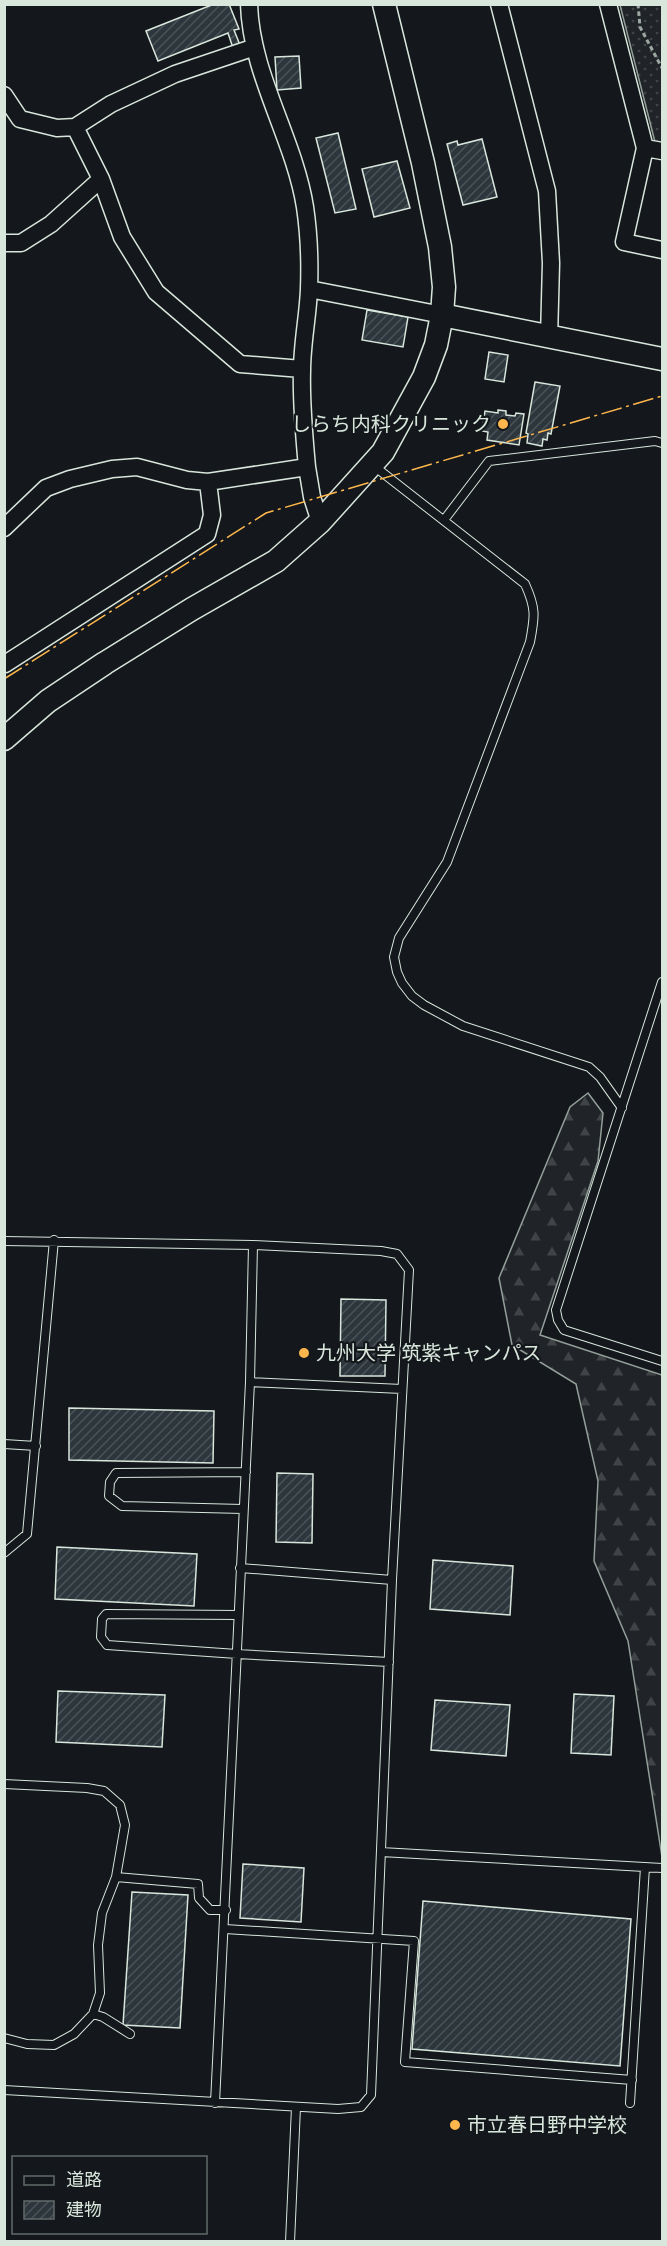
<svg xmlns="http://www.w3.org/2000/svg" width="667" height="2246" font-family="Quicksand,'Noto Sans JP',sans-serif">
  <defs>
    <pattern id="forest-firs" width="22" height="20" patternUnits="userSpaceOnUse" patternTransform="scale(1.5)"><rect width="22" height="20" fill="#202428"/><path d="M5 1l3.5 6h-7zM16 11l3.5 6h-7z" fill="#404447"/></pattern>
    <pattern id="park-dots" width="8" height="8" patternUnits="userSpaceOnUse" patternTransform="scale(1.5)"><rect width="8" height="8" fill="#202428"/><path d="M2 2h.1M6 6h.1" fill="none" stroke="#404447" stroke-width="1.8" stroke-linecap="round"/></pattern>
    <pattern id="building-hatch" width="6" height="6" patternUnits="userSpaceOnUse" patternTransform="scale(1.5)"><rect width="6" height="6" fill="#2c363c"/><path d="M-1 1l2-2M0 6l6-6M5 7l2-2" fill="none" stroke="#4a5358"/></pattern>
  </defs>
  <rect width="100%" height="100%" fill="#14181c"/>
  <!-- forest -->
  <path fill="url(#forest-firs)" stroke="#939e99" stroke-width="1.5" d="M588 1093 603 1113 598 1161 540 1335 662 1375V1857L628 1641 594 1561 598 1481 576 1384 512 1345 499 1278 570 1107Z"/>
  <!-- park -->
  <path fill="url(#park-dots)" stroke="#939e99" stroke-width="1.5" d="M620 5H662V143L655 142Z"/>
  <!-- building -->
  <path fill="url(#building-hatch)" stroke="#d8e6dc" stroke-width="1.5" d="M214 4H229L239 29 234 30 240 45 233 48 228 33 158 61 146 31Z
    M299 56 301 88 277 90 275 57Z
    M338 133 356 209 335 213 316 138Z
    M482 139 497 197 463 205 447 144 457 141 458 145Z
    M397 161 410 208 374 217 362 169Z
    M367 310 408 317 403 347 362 340Z
    M489 352 508 355 504 382 485 379Z
    M535 382 560 386 551 434 548 433 547 440 543 439 542 446 527 443 528 434 526 433Z
    M498 410 506 411V415L515 416 516 413 524 414 519 445 487 440 488 432 482 431 485 411 498 413Z
    M341 1299 386 1300 385 1376H340Z
    M69 1408 214 1411 213 1463 69 1460Z
    M277 1473 313 1474 312 1543 276 1542Z
    M57 1547 197 1554 194 1606 55 1599Z
    M433 1560 513 1566 510 1615 430 1609Z
    M58 1691 165 1695 162 1747 56 1742Z
    M574 1694 614 1696 611 1755 571 1753Z
    M435 1700 510 1705 506 1756 431 1750Z
    M243 1864 304 1868 301 1922 240 1918Z
    M132 1892 188 1895 180 2028 123 2025Z
    M423 1901 631 1919 620 2066 412 2049Z"/>
  <g fill="none" stroke-linecap="round" stroke-linejoin="round">
    <!-- lane casing -->
    <g stroke="#d8e6dc" stroke-width="10">
      <path id="lane" d="M374 466 525 584C536 608 535 616 530 642L447 862 399 938 394 957 397 972 402 983 412 996 424 1005 463 1026 589 1067 600 1077 622 1108
        M444 520 489 461 655 441 662 443
        M662 982 556 1310 558 1320 564 1330 662 1361
        M4 1241 253 1245 381 1251 397 1254 409 1270 392 1580 371 2095 361 2107 338 2109 4 2090
        M250 1382 402 1389
        M4 1444 36 1446
        M243 1509 122 1506 109 1496 110 1482 116 1473 246 1472
        M4 1553 27 1534 54 1240
        M240 1568 392 1580
        M238 1615 106 1614 102 1619 101 1637 107 1645 237 1654 389 1662
        M4 1784 87 1788 104 1791 120 1805 125 1825 116 1877 102 1913 98 1945 100 1993 93 2014 74 2034 54 2045 27 2044 4 2038
        M381 1852 662 1868
        M116 1877 198 1884 199 1898 210 1910H226
        M225 1929 414 1941 405 2062 632 2080
        M93 2014 103 2017 130 2034
        M215 2103 250 1382 253 1245
        M630 2103 645 1867
        M290 2242 296 2107"/>
    </g>
    <!-- street casing -->
    <g stroke="#d8e6dc" stroke-width="19">
      <path id="street" d="M249 4C251 75 294 138 305 207 309 234 310 262 309 289 308 316 302 343 302 371 301 403 304 435 307 467
        M499 4 547 191 551 263 549 338
        M608 4 645 148 624 242 662 250
        M4 95 20 119 57 128 75 127 111 104 175 74 255 47
        M75 127 101 179 122 237 156 292 240 364 302 369
        M645 148 662 151
        M4 243H21L51 224 101 179
        M309 289 442 315
        M4 528 46 488 70 479 112 469 137 467 187 480 208 482 307 467 312 497 320 522
        M5 664 207 534 212 515 208 482"/>
    </g>
    <!-- secondary casing -->
    <g stroke="#d8e6dc" stroke-width="25">
      <path id="secondary" d="M442 315 662 359
        M4 739 48 701 105 663 192 609 276 561 320 522 383 452 424 377 436 345 442 315 444 287 440 247 423 163 384 4"/>
    </g>
    <!-- path -->
    <path stroke="#9da8a2" stroke-width="3" stroke-dasharray="4.5 3" stroke-linecap="butt" d="M638 4 640 27 662 68"/>
    <!-- lane -->
    <use href="#lane" stroke="#14181c" stroke-width="8"/>
    <!-- street -->
    <use href="#street" stroke="#14181c" stroke-width="16"/>
    <!-- secondary -->
    <use href="#secondary" stroke="#14181c" stroke-width="22"/>
    <!-- power -->
    <path stroke="#ffb74d" stroke-width="1.5" stroke-dasharray="21 4.5 3 4.5" stroke-linecap="butt" d="M4 679 266 513 662 396"/>
  </g>
  <!-- markers -->
  <g fill="#ffb74d" stroke="#14181c" stroke-width="2">
    <circle cx="503" cy="424" r="6"/>
    <circle cx="304" cy="1353" r="6"/>
    <circle cx="455" cy="2125" r="6"/>
  </g>
  <g text-anchor="middle" stroke-width="4.5" stroke-linejoin="round" paint-order="stroke">
    <!-- poi labels -->
    <g font-size="20" fill="#d8e6dc" stroke="#14181c" text-anchor="start">
      <text x="491" y="431" text-anchor="end">しらち内科クリニック</text>
      <text x="316" y="1360">九州大学 筑紫キャンパス</text>
      <text x="467" y="2132">市立春日野中学校</text>
    </g>
  </g>
  <!-- border -->
  <rect width="667" height="2246" fill="none" stroke="#d8e6dc" stroke-width="12"/>
  <!-- legend -->
  <rect x="12" y="2156" width="195" height="78" fill="#14181c" stroke="#626a69" stroke-width="1.5"/>
  <rect x="24" y="2176" width="30" height="9" fill="#14181c" stroke="#626a69" stroke-width="1.5"/>
  <text x="66" y="2186" font-size="18" fill="#d8e6dc">道路</text>
  <rect x="24" y="2201" width="30" height="18" fill="url(#building-hatch)" stroke="#626a69" stroke-width="1.5"/>
  <text x="66" y="2216" font-size="18" fill="#d8e6dc">建物</text>
</svg>
